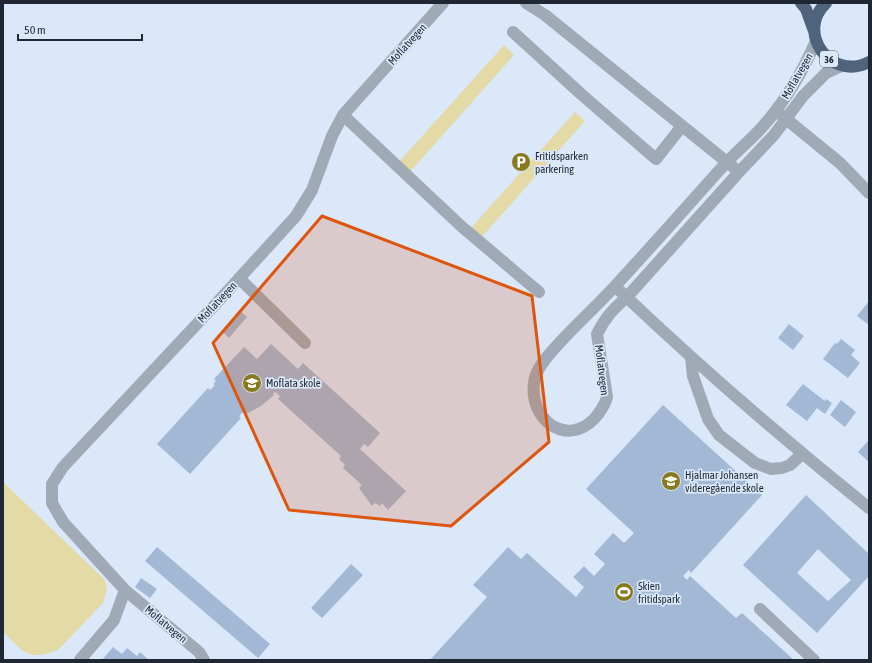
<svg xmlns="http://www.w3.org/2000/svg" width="872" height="663" font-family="'Asap Condensed',sans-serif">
  <rect width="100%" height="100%" fill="#dae8fa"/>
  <!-- green -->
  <path fill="#e4daa5" d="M504 45 514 55 409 173 398 163Z
    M575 112 585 121 480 239 469 230Z
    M3 482 105 580 107 590 103 603 58 650C49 653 37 658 27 653 21 651 8 636 3 632Z"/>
  <!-- building -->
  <path fill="#a3b8d5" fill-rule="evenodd" d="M869 301V325L857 316Z
    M240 311 247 317 229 338 222 331Z
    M789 324 804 336 793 350 778 338Z
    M841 339 855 350 851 355 860 363 848 378 823 359 835 343 837 344Z
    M271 344 298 369 303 363 380 433 368 447 364 444 360 449 406 491 388 510 382 503 380 506 375 503 372 506 359 488 362 485 343 468 345 465 339 459 341 456 278 399 280 396 275 392 273 394 274 395 261 406 246 414 244 411 239 416 241 418 190 474 157 444 208 388 210 390 215 385 213 384 216 381 214 379 244 347 257 359Z
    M803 384 825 401 826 399 832 403 825 414 817 408 807 421 786 405Z
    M841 400 856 412 845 427 830 415Z
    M663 405 762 495 691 573 689 570 683 576 687 580 690 576 736 618 742 613 794 660H430L487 597 473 585 508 547 521 559 527 553 576 597 584 587 573 577 584 566 594 576 605 564 594 554 613 533 624 543 634 533 586 489Z
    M869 440V462L858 452Z
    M806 495 869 554V576L817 633 743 565ZM818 549 851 580 828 601 797 573Z
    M157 547 270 644 258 658 145 561Z
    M351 564 363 575 322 618 311 608Z
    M141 578 157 589 150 598 135 587Z
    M113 647 122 654 127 648 137 656 140 652 149 660H102Z"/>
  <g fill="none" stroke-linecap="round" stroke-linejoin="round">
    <!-- minor -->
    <path stroke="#a0a9b6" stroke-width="12" d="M526 3 545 15 733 167
      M513 32 581 94 656 159 682 126
      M816 41C803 71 786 100 764 125 752 139 738 150 725 164 689 204 653 245 616 285 596 307 573 327 553 350 545 359 535 371 534 383 529 420 567 448 595 418 600 412 605 405 607 397L597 334C605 318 613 309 627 297L739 172 774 135 803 96 826 73 841 66
      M780 114 840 163 869 193
      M343 115 461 226 539 292
      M239 278 305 343
      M620 291C700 367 783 439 869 508
      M691 357 693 376 708 419 719 435 755 463 771 469 782 468 790 465 802 454
      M760 609 814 660
      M80 660 114 620 125 590
      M204 660 199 652 125 590 63 522 52 503V484L63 467 224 295 296 216 312 190 332 136 343 115 443 3"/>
    <!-- highway -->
    <path stroke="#50637d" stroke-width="12" d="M801 3 806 9 814 31
      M826 3C795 32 831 82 869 62"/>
  </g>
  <!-- marked area -->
  <path fill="#de560e" fill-opacity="0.2" stroke="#de560e" stroke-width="3" stroke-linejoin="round" d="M322 216 532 296 549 442 451 526 289 510 213 343Z"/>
  <!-- icons -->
  <defs>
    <g id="parking-disc" transform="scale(1)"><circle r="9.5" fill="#89791d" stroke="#dae8fa"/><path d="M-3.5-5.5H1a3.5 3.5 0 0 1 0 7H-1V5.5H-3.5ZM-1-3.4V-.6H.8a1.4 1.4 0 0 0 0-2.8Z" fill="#fff"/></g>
    <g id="school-disc" transform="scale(1)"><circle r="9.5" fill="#89791d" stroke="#dae8fa"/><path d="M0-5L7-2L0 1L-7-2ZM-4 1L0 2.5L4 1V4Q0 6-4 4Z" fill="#fff"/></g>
    <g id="stadium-disc" transform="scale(1)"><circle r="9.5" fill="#89791d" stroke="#dae8fa"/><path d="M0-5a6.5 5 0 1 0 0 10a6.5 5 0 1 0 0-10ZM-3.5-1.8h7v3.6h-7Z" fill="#fff"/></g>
  </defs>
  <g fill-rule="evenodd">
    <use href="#parking-disc" x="521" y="162"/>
    <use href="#school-disc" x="252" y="383"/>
    <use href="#school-disc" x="671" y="481"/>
    <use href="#stadium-disc" x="624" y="592"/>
  </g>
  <g text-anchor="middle" stroke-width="3.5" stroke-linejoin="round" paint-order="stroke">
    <!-- shield labels -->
    <rect fill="#dae8fa" stroke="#57616e" stroke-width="1" x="820" y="51" width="18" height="16" rx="3"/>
    <g font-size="10" font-weight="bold" fill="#1f2732">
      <text x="829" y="63">36</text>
    </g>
    <!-- street labels -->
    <g font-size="11" fill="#1f2732" stroke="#dae8fa">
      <text transform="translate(407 44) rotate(-48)" y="4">Moflatvegen</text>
      <text transform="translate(797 76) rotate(-60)" y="4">Moflatvegen</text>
      <text transform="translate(217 302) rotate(-47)" y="4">Moflatvegen</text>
      <text transform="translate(602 370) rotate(83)" y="4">Moflatvegen</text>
      <text transform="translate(166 624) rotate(40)" y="4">Moflatvegen</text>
    </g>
    <!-- poi labels -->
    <g font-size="11" fill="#1f2732" stroke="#dae8fa" text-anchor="start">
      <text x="535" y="160">Fritidsparken<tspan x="535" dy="13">parkering</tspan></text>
      <text x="266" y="387">Moflata skole</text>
      <text x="685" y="479">Hjalmar Johansen<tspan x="685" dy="13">videregående skole</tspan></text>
      <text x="638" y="590">Skien<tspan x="638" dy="13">fritidspark</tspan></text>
    </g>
  </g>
  <!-- border -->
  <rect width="872" height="663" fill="none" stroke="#1f2732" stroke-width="8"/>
  <!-- scale -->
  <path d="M18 34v6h124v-6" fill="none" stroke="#1f2732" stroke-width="2"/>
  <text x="24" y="34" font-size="12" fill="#1f2732" stroke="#dae8fa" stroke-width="3" paint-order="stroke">50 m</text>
</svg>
